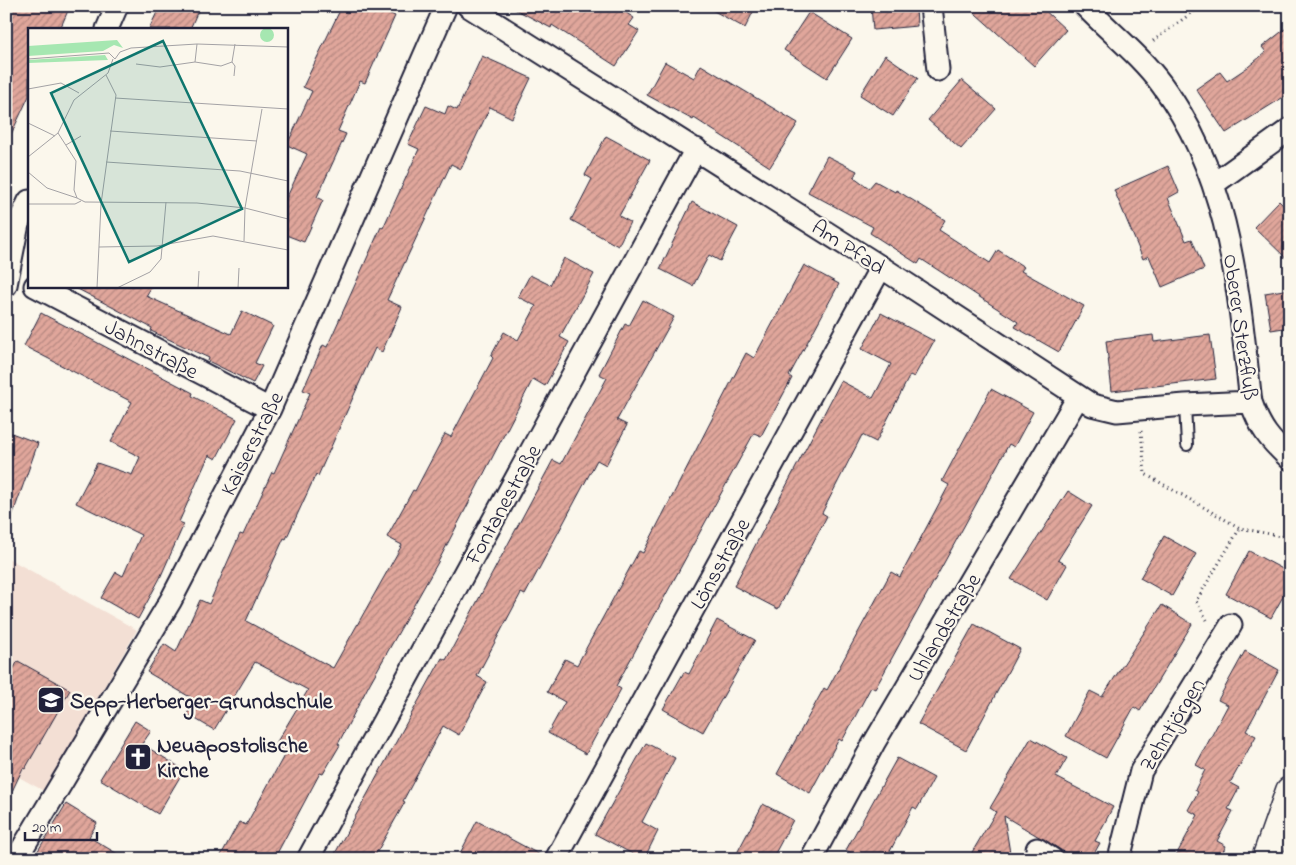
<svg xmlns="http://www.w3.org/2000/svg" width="1296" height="865" font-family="'Indie Flower',sans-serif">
  <defs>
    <pattern id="building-hatch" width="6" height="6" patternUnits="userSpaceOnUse" patternTransform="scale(1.25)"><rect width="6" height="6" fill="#e0a69b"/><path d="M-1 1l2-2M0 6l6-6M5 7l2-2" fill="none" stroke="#b58780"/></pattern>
  </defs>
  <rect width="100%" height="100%" fill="#fbf7ec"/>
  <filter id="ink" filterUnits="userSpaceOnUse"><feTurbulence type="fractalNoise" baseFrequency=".02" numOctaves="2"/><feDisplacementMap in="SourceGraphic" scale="10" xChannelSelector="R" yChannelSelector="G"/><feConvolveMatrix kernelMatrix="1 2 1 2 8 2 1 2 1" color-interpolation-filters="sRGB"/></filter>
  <g filter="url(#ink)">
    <!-- built -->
    <path fill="#f3dfd4" d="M6 557 137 630 44 791 6 770Z"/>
    <!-- building -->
    <path fill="url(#building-hatch)" stroke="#22223b" d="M6 6H70L60 29H29V96L6 145Z
      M160 6H200L190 29H149Z
      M342 6H373L395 16 365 83 360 81 338 131 346 134 317 197 323 200 304 242 286 235V199L307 154 287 145 312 91 303 87Z
      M509 6H616L634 18 629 25 639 31 616 66 552 25 551 28Z
      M705 6H756L745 28Z
      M871 6H916L917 26 873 30Z
      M967 6H1040L1066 30 1034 66Z
      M809 12 852 39 827 78 784 50Z
      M1290 25V93L1226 133 1196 89 1220 72 1227 81 1248 67 1266 52 1262 47Z
      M885 55 918 78 893 116 860 95Z
      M482 56 531 78 512 118 490 107 461 169 451 164 387 300 402 307 382 352 375 348 318 476 316 474 286 539 284 538 246 621 333 668 402 545 387 537 413 490 415 491 445 434 451 437 493 358 491 356 504 332 518 340 536 306 518 297 530 275 550 285 564 258 594 274 560 337 569 342 545 386 533 379 437 564 370 683 338 744 340 745 323 774 320 773 274 859H219L239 822 246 825 286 752 275 745 308 690 255 662 214 730 187 714 195 700 147 672 164 644 176 652 200 600 209 604 240 534 243 535 272 472 274 473 310 393 303 390 323 345 327 347 381 227 383 228 419 149 408 144 426 106 445 114 448 106 457 110Z
      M665 62 694 78 701 65 798 123 770 167 694 118 693 120 647 95Z
      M962 80 996 109 961 149 928 120Z
      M606 136 650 160 619 216 630 222 618 246 571 220 592 179 585 175Z
      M827 156 857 171 854 177 869 188 875 181 895 192 896 190 945 220 939 230 990 263 998 250 1024 267 1021 271 1084 306 1059 352 1015 327 1018 322 921 259 918 264 870 233 873 227 808 192Z
      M1168 166 1179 192 1168 198 1186 241 1192 239 1204 269 1162 287 1149 256 1143 259 1114 190Z
      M1279 201 1290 212V262L1254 227Z
      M692 202 738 227 720 261 709 255 693 286 660 269Z
      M804 265 839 284 789 376 792 378 761 436 754 433 616 686 621 689 586 754 548 733 565 702 547 692 565 659 577 665 639 551 643 553 746 353 754 358Z
      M72 286H152L146 296 231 334 242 311 273 326 255 363 262 366 253 383 208 361 209 358 151 331 152 328Z
      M1290 289V327L1271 330 1265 293Z
      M643 300 674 317 617 420 627 425 606 465 597 460 525 595 521 593 477 676 487 682 459 735 443 726 403 801 405 802 373 859H332L442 658 446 660 553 460 561 464 607 378 599 374 625 324 629 326Z
      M41 313 193 393 192 396 237 419 216 459 209 455 179 522 184 524 160 578 138 619 101 598 116 572 123 576 141 535 76 503 97 463 132 475 140 457 111 442 132 402 24 346Z
      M881 313 934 341 914 377 910 375 876 442 862 435 822 513 827 516 778 609 734 586 841 381 873 398 891 364 862 349Z
      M1153 335 1154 342 1210 335 1216 379 1112 391 1106 341Z
      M991 389 1033 412 1014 447 1009 444 875 689 871 687 842 741 839 739 810 793 777 774 824 688 827 690 891 572 900 577 949 485 942 481Z
      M6 431 38 443 9 525 6 524Z
      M1068 491 1092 506 1058 560 1067 565 1047 600 1011 579Z
      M1164 536 1196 554 1172 596 1140 578Z
      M1249 551 1290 573V584L1271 618 1226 594Z
      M1162 605 1192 624 1140 711 1134 707 1106 758 1066 736 1090 691 1102 697Z
      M717 620 755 640 703 732 663 709 684 672 689 674Z
      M974 624 1020 649 966 750 918 724Z
      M1245 651 1279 670 1246 731 1256 736 1230 783 1239 788 1228 809 1233 811 1217 841 1226 846 1219 859H1174L1198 815 1188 810 1198 792 1195 790 1205 770 1196 765 1228 705 1218 700Z
      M18 661 70 690 25 769 23 768 6 804V681Z
      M135 721 151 731 142 744 184 770 158 814 100 779Z
      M1031 738 1067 758 1056 777 1113 807 1095 841 1100 843 1091 859H1076L1004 816 1011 859H968L996 812 990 808Z
      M646 743 675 758 642 822 658 831 644 859H642L595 834Z
      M897 758 934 778 917 809 913 807 886 859H862L846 850Z
      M66 804 97 823 89 837 126 859H33Z
      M763 804 793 820 772 859H747L737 853Z
      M477 821 544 857V859H457Z"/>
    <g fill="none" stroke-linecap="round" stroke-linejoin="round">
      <!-- lane casing -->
      <g stroke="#22223b" stroke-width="14">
        <path id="lane" d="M1185 405 1187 445"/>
      </g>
      <!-- street casing -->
      <g stroke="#22223b" stroke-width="25">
        <path id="street" d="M468 6 881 267 1092 405 1117 411 1185 405 1251 402
          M931 6 938 70
          M1085 6C1110 32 1140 55 1162 85 1231 178 1238 291 1251 402 1260 429 1270 440 1290 459
          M107 29 117 6
          M1215 183 1290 129
          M6 285 18 224 29 201
          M35 286 270 409
          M1037 849 1052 859
          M16 859 171 600 270 409 446 6
          M308 859 696 149
          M556 859 881 267
          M811 859 874 743 1078 397
          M1119 859 1141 771 1231 625"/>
      </g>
      <!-- secondary casing -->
      <g stroke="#22223b" stroke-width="31">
        <path id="secondary" d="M1266 859 1290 791"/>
      </g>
      <!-- path -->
      <path stroke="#22223b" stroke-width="3" stroke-dasharray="1 4" stroke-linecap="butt" d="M1153 41 1201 6
        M1141 431 1145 474 1240 528 1290 538
        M1207 620 1196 601 1240 528"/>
      <!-- lane -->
      <use href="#lane" stroke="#fbf7ec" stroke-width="10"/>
      <!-- street -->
      <use href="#street" stroke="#fbf7ec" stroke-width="21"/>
      <!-- secondary -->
      <use href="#secondary" stroke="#fbf7ec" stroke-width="28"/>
    </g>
  </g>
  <!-- icons -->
  <defs>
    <g id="school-square" transform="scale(1.4375)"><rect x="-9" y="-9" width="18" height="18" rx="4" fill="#22223b" stroke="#fbf7ec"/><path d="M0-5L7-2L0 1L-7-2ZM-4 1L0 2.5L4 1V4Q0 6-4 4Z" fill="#fff"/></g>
    <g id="church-square" transform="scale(1.4375)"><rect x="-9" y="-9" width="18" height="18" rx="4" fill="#22223b" stroke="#fbf7ec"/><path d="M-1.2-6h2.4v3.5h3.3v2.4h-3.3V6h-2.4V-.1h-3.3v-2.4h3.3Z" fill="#fff"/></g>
  </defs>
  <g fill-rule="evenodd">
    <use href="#school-square" x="51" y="700"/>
    <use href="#church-square" x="138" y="757"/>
  </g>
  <g text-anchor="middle" stroke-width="4.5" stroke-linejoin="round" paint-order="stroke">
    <!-- street labels -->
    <g font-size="22" fill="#22223b" stroke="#fbf7ec">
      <text transform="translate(849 246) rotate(33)" y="8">Am Pfad</text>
      <text transform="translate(1242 327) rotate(82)" y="8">Oberer Sterzfluß</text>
      <text transform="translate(152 348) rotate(28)" y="8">Jahnstraße</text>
      <text transform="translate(251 443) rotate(-63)" y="8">Kaiserstraße</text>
      <text transform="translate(502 504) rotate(-61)" y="8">Fontanestraße</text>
      <text transform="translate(719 563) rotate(-61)" y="8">Lönsstraße</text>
      <text transform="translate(943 627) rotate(-59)" y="8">Uhlandstraße</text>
      <text transform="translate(1171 724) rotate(-59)" y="8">Zehntjörgen</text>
    </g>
    <!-- poi labels -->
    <g font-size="22" font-weight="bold" fill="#22223b" stroke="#fbf7ec" text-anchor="start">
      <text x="70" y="708">Sepp-Herberger-Grundschule</text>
      <text x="157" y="752">Neuapostolische<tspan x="157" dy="25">Kirche</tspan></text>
    </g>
  </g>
  <!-- overview -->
  <g transform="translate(28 28)">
    <rect width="260" height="260" fill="#fbf7ec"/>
    <path d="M232 7a7 7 0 1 1 14 0a7 7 0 1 1-14 0ZM89 12 95 20 86 17 75 23 0 28V18ZM77 27 80 32 0 35V32Z" fill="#a6e7b1"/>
    <path fill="none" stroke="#a4a2a5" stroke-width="1" d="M92 24 103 20 169 16 260 19M81 25 87 31 92 24M0 31 81 25M167 34 193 38 204 34 207 16M204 34 207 38 206 48M108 36 132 39 167 34 169 16M0 61 33 55 51 65M87 70 260 81M0 95 27 108M82 103 229 113M30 105 48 133 46 162 49 170 57 174 169 175 217 180 260 191M38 117 53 108M0 129 30 105 46 72 80 45 85 31M78 134 212 143 260 153M0 144 19 160 49 170M0 176H47L53 173M216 213 217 180 234 81M71 219 129 218 185 208 260 222M69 260 73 176 88 67 78 47M89 260 122 244 133 231 138 174M170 260 171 243M210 260 211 240"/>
    <path fill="#0f766e" fill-opacity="0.15" stroke="#0f766e" stroke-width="2.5" d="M135 13 214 181 101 234 23 65Z"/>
    <rect width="260" height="260" fill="none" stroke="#22223b" stroke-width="2.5"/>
  </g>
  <!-- margin -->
  <rect width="1296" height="865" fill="none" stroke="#fbf7ec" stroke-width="25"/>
  <rect x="12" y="12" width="1271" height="840" fill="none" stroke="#22223b" stroke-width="2" filter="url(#ink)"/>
  <!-- scale -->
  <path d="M25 832v8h72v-8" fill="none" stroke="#22223b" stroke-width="2.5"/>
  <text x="32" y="832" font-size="15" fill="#22223b" stroke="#fbf7ec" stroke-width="4" paint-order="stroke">20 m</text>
</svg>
